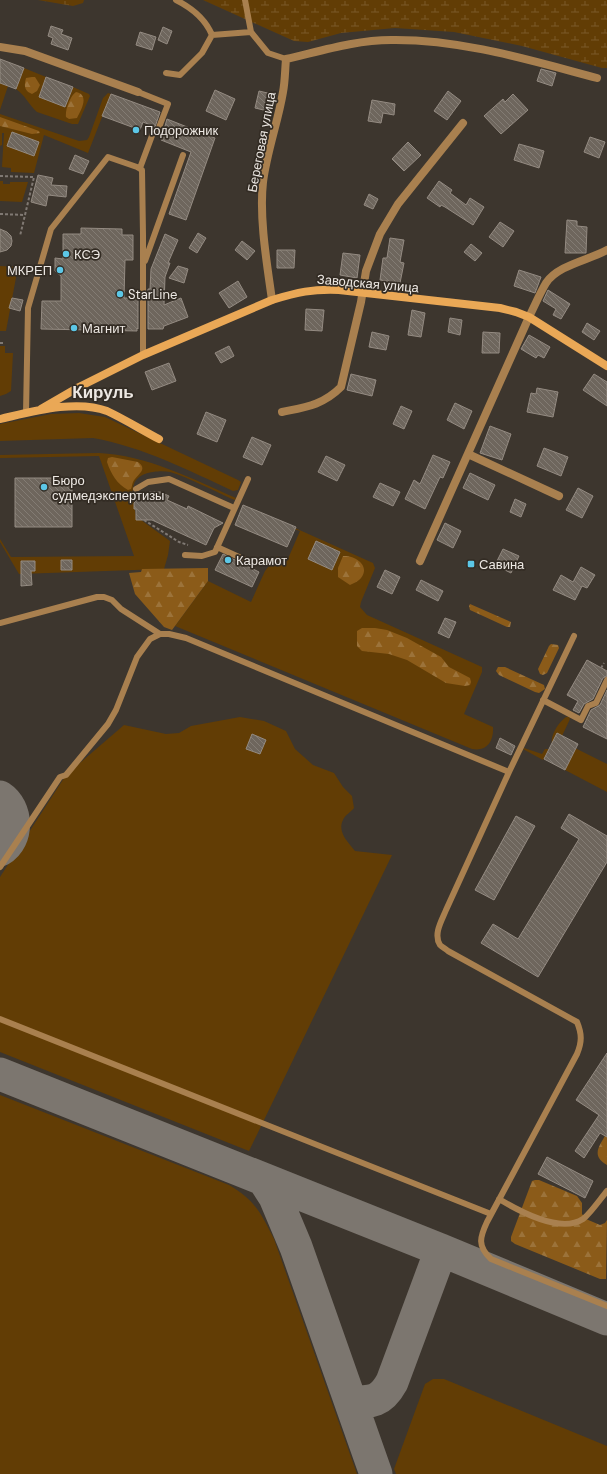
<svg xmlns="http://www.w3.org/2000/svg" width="607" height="1474" font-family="'DM Sans',sans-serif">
  <defs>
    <pattern id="forest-firs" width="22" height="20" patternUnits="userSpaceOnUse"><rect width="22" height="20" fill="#8b5b19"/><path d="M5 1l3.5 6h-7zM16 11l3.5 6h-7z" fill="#9c733a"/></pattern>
    <pattern id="wetland-marsh" width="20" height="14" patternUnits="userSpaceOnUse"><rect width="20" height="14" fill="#623d05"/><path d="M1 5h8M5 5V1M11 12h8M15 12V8" fill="none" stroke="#795929"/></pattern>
    <pattern id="building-back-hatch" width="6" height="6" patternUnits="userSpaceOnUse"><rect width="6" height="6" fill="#6e665d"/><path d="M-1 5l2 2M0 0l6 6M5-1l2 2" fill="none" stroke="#837c74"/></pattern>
  </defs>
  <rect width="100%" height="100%" fill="#3d362e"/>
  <!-- grass -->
  <path fill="#623d05" d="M24 68 46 77 39 97 65 107 73 87 89 94 90 96 78 124H72L37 112C29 105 25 95 16 89Z
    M0 83 8 86 0 110Z
    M108 93 111 94 88 153 44 135 34 173 11 172V168L2 167 4 133H2V145L0 146V114L79 141 87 140 89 137 103 98Z
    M0 181H3V184H10V182H28L22 202 0 201Z
    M0 266 18 267 6 331H0Z
    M0 346H5V353H13L11 391 6 394 0 396Z
    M79 413 105 417 238 480 241 482 238 490 233 491C188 470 143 447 93 438L0 441V424L51 414Z
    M99 453C146 455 193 479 236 498L235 500 232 499C214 491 188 477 170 472 159 470 138 472 134 484 130 495 136 510 136 520H141L170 541 168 555 164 569 19 574 0 542V539L11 557 134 556 99 456 0 458V455Z
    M295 528 373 563 375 568 361 602 360 607 367 615 482 667V672L464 714 493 727C494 741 487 752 472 749L175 626 208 581 251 602 265 571 277 556 287 561 300 531 294 529Z
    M240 717 264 721 286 731 295 749 313 765 334 773 343 787 352 796 354 808C351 812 345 815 343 820 337 832 348 842 355 851L392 855 249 1151 0 1052V877L66 775 124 725 166 734 179 733 191 726Z
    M566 717H569L570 719 562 736 557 734 552 744C550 735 559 722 566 717Z
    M524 748 542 754 545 749H549L543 760 523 749Z
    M575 748 607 764V792L565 770Z
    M0 1095 229 1185C255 1200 261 1213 274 1239L357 1474H0Z
    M433 1379H444L607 1446V1474H396L394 1469 425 1384Z"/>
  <!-- forest -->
  <path fill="url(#forest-firs)" d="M32 77H35L40 85 37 91 32 94C24 91 24 85 26 78Z
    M76 92C90 95 81 110 77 118L69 119 66 117C65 110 70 96 76 92Z
    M0 117 39 131 40 133 32 134 0 126Z
    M112 457 138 462C149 470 136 475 133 482 132 484 132 487 131 489L128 490C117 484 111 474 107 462L108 458Z
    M343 556C354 555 371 565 361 578 359 581 354 583 350 585L338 577V568Z
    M208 568V581L172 630 164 627 135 594 129 573 141 572 142 569Z
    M470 604 511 622 510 627H507L470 610 469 606Z
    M362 628H375L387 630 407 638 441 657 449 667 470 678 471 682 470 685 465 686 446 683 407 660 389 654 362 651 357 646V631Z
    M551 644 558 645 559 648 547 673 543 675 540 674 538 669 549 646Z
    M498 667H505L544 685 545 689 539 693 535 692 499 675 496 671Z
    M607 1132V1165C590 1155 600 1146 607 1132Z
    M535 1180H539L577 1196 582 1203V1214L586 1219 600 1225 605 1223 607 1220 606 1279H600L515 1244 511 1241V1237L532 1181Z"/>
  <!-- wetland -->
  <path fill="url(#wetland-marsh)" d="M38 0H84L83 3 73 6Z
    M203 0H607V68H602L522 46 454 32 395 28 341 33 308 42 294 41Z"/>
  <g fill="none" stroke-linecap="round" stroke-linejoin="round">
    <!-- taxiway -->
    <path stroke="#7c766f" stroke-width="33" d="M0 797C17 808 19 839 0 850
      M0 1074 441 1250 607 1319
      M264 1180 275 1197 296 1247 376 1474
      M351 1402C372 1402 381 1402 392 1382L441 1250"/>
  </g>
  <!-- building -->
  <path fill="url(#building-back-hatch)" stroke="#948b82" d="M51 26 63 30 61 34 72 38 68 50 51 44 53 38 48 36Z
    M163 27 172 31 167 44 158 40Z
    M140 32 156 37 152 50 136 45Z
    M0 59 24 68 16 89 0 83Z
    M541 69 556 73 552 86 537 81Z
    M46 77 73 87 65 107 39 97Z
    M215 90 235 99 226 120 206 111Z
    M259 91 276 95 272 112 255 108Z
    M448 91 461 101 447 120 434 111Z
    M111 94 160 112 155 127 143 122 140 130 102 116Z
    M513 94 528 110 501 134 484 116 503 99 505 102Z
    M372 100 395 104 394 115 383 113 381 123 368 121Z
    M167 119 215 138 186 220 169 214 191 152 161 140Z
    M12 132 39 142 34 156 7 146Z
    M590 137 605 142 599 158 584 152Z
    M408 142 421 155 404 171 392 159Z
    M519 144 544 151 539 168 514 160Z
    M75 155 89 161 83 174 69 169Z
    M38 175 53 178 51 185 67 186 66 197 48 195 46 206 31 202Z
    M439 181 452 190 450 193 466 205 470 198 484 207 473 225 445 207 441 205 440 207 427 198Z
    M369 194 378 199 373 209 364 205Z
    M567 220 577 221V226L587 227 586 253H565Z
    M500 222 514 231 503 247 489 237Z
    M81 228 122 229V235H133V260H125L124 298H138V329L137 328V331L41 329 42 301H61V276L55 271V258L63 259V234H81Z
    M0 229 7 232 11 236 12 241 11 246 7 250 0 252Z
    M198 233 206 238 197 253 189 248Z
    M165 234 178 240 168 263H170L165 277 164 305 181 298 188 317 164 326 163 329H148V289H150L151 269Z
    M390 238 404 240 400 262 404 263 400 283 380 280 383 258H387Z
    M242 241 255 251 247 260 235 250Z
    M471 244 482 253 475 261 464 252Z
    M277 250H295L294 268H277Z
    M343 253 360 255 357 278 340 275Z
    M178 266 188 269 184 283 169 278Z
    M519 270 541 277 535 293 514 286Z
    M238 281 247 297 229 308 219 293Z
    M548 290 570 304 561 319 553 315 556 309 543 301Z
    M12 298 23 300 20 311 9 308Z
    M306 309 324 310 322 331 305 330Z
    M412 310 425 313 421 337 408 335Z
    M450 318 462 320 460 335 448 332Z
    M587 323 600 331 594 340 582 332Z
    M372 332 389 336 386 350 369 347Z
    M483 332 500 333 499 353H482Z
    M529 335 550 347 544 358 538 355 536 358 521 349Z
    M229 346 234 356 221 363 215 353Z
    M169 363 176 381 152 390 145 372Z
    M351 374 376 380 372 396 347 390Z
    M594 374 607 382V406L583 390Z
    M537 388 558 392 553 417 527 412 531 393 536 394Z
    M455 403 472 411 464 429 447 420Z
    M401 406 412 411 404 429 393 424Z
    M206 412 226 420 217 442 197 434Z
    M490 426 511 434 502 460 480 453Z
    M252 437 271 445 262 465 243 457Z
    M544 448 568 457 561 476 537 466Z
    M433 455 450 462 443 478 440 477 425 509 405 499 414 480 420 484Z
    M326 456 345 465 337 481 318 472Z
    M470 473 495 485 488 500 463 488Z
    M15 478H72V527H15Z
    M380 483 400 492 393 506 373 497Z
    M578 488 593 496 582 518 566 510Z
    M150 492H160L169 496 167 500 187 509 188 506 223 523 214 528 206 545 152 520H136V509H134V503L142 495Z
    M515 499 526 504 521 517 510 512Z
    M243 505 296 527 287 547 235 525Z
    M445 523 461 531 453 548 437 540Z
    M316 541 340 552 332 570 308 559Z
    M503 549 519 556 511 573 495 565Z
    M223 554 259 572 252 587 215 570Z
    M61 560H72V570H61Z
    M21 561H35V571H31L32 585 21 586Z
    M581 567 595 575 587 588 582 586 575 600 553 590 561 575 573 582Z
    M385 570 400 577 392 594 377 587Z
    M421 580 443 591 438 601 416 590Z
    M445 618 456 622 449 638 438 633Z
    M587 660 607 671V676L603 678 593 699 584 704 579 713 573 710 578 701 567 695Z
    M607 690V739L583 727 591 710 600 705Z
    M557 733 578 744 565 770 544 759Z
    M252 734 266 740 260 754 246 749Z
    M500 738 515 746 511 755 496 748Z
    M569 814 607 836V862L538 977 481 943 493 924 518 939 579 839 561 828Z
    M516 816 535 826 494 900 475 890Z
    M607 1053V1137L600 1133 584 1158 575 1151 599 1115 576 1100Z
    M547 1157 593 1181 585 1198 538 1174Z"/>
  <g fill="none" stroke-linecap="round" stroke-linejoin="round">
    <!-- path -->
    <path stroke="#807973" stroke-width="2" stroke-dasharray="3 2" stroke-linecap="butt" d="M0 176 34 177 20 236
      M0 214 25 215
      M0 343H5
      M144 520 179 542 188 545
      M601 668 604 663"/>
    <!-- lane -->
    <path stroke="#a9804f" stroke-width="6" d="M176 0C192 8 205 18 212 35
      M245 0 251 32 268 53 286 59
      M212 35 251 32
      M166 73 180 75 202 53 212 35
      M138 92 168 104 158 130 153 133 140 168
      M145 261 183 155
      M26 413 28 308 51 229 108 157 137 167 142 170 143 235V355
      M136 489 148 482 169 479 234 508
      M217 547 250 562
      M185 555 202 556 215 552 248 479
      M0 623 97 597H104L112 600 121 609 160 634
      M574 636 509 772 446 910C442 920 433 934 440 945 442 947 446 949 448 951L577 1022C582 1034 582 1042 577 1054L487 1222C480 1237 477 1246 491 1259L607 1306
      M543 700 581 720 588 706 596 703 607 680
      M0 867 60 777 66 775 108 724 116 710 137 657 150 639 160 634H169L186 638 509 772
      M0 1019 491 1214
      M499 1199C519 1211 560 1234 583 1219 590 1214 601 1198 607 1191"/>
    <!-- street -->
    <path stroke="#a9804f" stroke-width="8" d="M0 47 25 51 138 92
      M272 300C267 264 259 218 263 182 267 151 278 122 283 92 285 82 285 70 286 59 321 51 356 40 391 40 461 39 529 60 597 78
      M282 412C306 407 323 405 341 387L361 302 366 271 380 234 398 204 463 123
      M468 454 559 496
      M420 561 529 317C535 305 540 293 546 283 558 265 589 260 607 250"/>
    <!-- secondary -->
    <path stroke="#eaa856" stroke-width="8" d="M41 409 79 387 143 355 272 300C298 292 312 289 339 290L500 308 516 312 529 317 607 366
      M0 419C31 412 76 399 107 411 124 419 142 430 159 439"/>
  </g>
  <!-- markers -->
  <g fill="#5cc7e7" stroke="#332c24" stroke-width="1.5">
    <circle cx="136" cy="130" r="4"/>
    <circle cx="66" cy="254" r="4"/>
    <circle cx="60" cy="270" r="4"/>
    <circle cx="120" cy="294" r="4"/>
    <circle cx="74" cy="328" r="4"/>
    <circle cx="44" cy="487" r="4"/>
    <circle cx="228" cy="560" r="4"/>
    <rect x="467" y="560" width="8" height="8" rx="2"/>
  </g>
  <g text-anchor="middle" stroke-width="3.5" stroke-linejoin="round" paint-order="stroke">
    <!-- poi labels -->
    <g font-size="13" fill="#ede8e3" stroke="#332c24" text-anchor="start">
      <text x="144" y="135">Подорожник</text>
      <text x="74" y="259">КСЭ</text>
      <text x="52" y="275" text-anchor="end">МКРЕП</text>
      <text x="128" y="299">StarLine</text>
      <text x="82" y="333">Магнит</text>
      <text x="52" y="485">Бюро<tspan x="52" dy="15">судмедэкспертизы</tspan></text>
      <text x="236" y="565">Карамот</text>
      <text x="479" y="569">Савина</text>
    </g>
    <!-- street labels -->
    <g font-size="13" fill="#ede8e3" stroke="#332c24">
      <text transform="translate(261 142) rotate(-79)" y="5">Береговая улица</text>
      <text transform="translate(368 283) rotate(5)" y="5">Заводская улица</text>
    </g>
    <!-- district labels -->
    <g font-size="17" font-weight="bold" fill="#ede8e3" stroke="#332c24">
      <text x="103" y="398">Кируль</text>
    </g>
  </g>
</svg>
